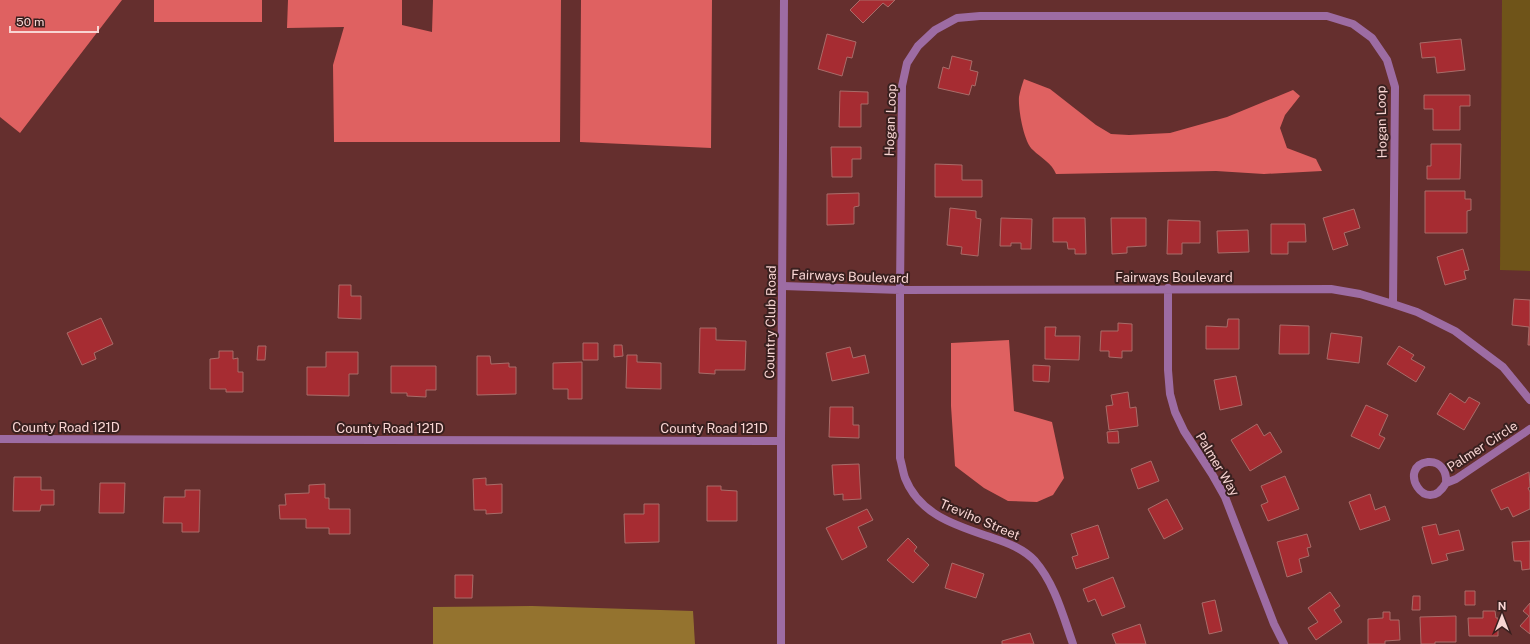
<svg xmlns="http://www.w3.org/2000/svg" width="1530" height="644" font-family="'Public Sans',sans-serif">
  <rect width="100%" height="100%" fill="#652f2e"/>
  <!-- green -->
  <path fill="#6f5419" d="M1502 0H1530V271L1500 270Z"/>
  <!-- forest -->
  <path fill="#94732f" d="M532 606 693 611 695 644H433V607Z"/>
  <!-- water -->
  <path fill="#df6161" d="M0 0H122L20 133 0 117Z
    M154 0H262V22H154Z
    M288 0H402V25L432 32 433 0H561L560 142H334L333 65 344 27 287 28Z
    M581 0H712L711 148 580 142Z
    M1024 79 1050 89 1096 125 1111 134 1129 135 1170 133 1227 117 1293 90 1300 96 1285 115 1280 128 1287 148 1316 159 1322 171 1264 174 1216 171 1056 174C1052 163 1041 158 1033 150 1024 143 1018 109 1019 97 1020 91 1022 85 1024 79Z
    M1009 340 1014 411 1052 422 1064 478 1053 495 1037 502 1008 501 984 488 955 466 951 406V343Z"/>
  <!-- building -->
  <path fill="#a62c32" stroke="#a96c69" d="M860 0H895L888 7 883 3 863 23 850 10Z
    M827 34 856 42 852 58 847 57 842 76 818 69Z
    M1461 39 1465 70 1437 73 1435 57 1422 58 1420 43Z
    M952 56 972 61 970 70 978 72 975 86 972 85 969 95 938 88 943 67 949 69Z
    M840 91 868 92V104H861V127H839Z
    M1424 95H1470V106H1460V130H1433V109H1424Z
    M1431 144H1461L1460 179H1427V166H1431Z
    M831 147H861V159H852V177H832Z
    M935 164 962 165V180H982V197H935Z
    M1425 191H1465V199H1471V210L1467 211V233H1425Z
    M859 193V206L854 207V224L827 225V194Z
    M950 208 976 211V218L981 219 978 256 961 254 962 247 947 245Z
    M1354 209 1360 228 1344 233 1348 245 1333 250 1323 218Z
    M1001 218 1032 219 1031 249H1021V243H1011V246H1000Z
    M1053 218H1085L1086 254H1075V249H1068L1067 242H1053Z
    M1111 218H1146V246L1127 247V253L1112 254Z
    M1168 220 1200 221V243H1182V254H1167Z
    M1271 224H1305L1306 242H1288V254H1271Z
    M1248 230 1249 252 1218 253 1217 231Z
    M1463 249 1469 270 1464 271 1466 279 1445 285 1437 257Z
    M339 285H351V296H361V319L338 318Z
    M1514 299 1530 300V345H1528L1529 327 1512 325Z
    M101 318 113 344 94 353 96 359 82 365 67 333Z
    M1228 319H1239V349H1206V326L1227 327Z
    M1118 323 1132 324V351H1122V358L1109 357V351H1100L1101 331H1118Z
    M1280 325 1309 326V354H1279Z
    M1045 327H1056L1055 336H1080L1079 360 1045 359Z
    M700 328H716V340L746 341 745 370H715V374L699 373Z
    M1331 333 1362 337 1359 363 1327 359Z
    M583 343H598V360H583Z
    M614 345H622L623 356 614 357Z
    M258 346H266L265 360H257Z
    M1399 346 1414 355 1411 359 1425 367 1416 382 1387 364Z
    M850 347 853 358 865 355 869 373 832 381 826 353Z
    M219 351H233V359L238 358V372H243V392H226V389H210V359L219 358Z
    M326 352H358V374H349V396L307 395V367H326Z
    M627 355H637V362L661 363V389L626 388Z
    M477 356H490L491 364 509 363V367H516V394L477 395Z
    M582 362V399H568V389H553V363Z
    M1033 365 1050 366 1049 382 1033 381Z
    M391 366H436V390H426V397L407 396V393H391Z
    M1236 376 1242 405 1220 410 1214 380Z
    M1128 392 1130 408 1136 407 1138 426 1109 430 1106 406 1113 405 1111 395Z
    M1450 393 1465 403 1469 397 1480 403 1464 430 1437 414Z
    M1366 405 1388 415 1379 435 1385 438 1379 449 1351 436Z
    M830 407H853V425H859V438L829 437Z
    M1257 424 1264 436 1270 432 1282 452 1250 471 1231 440Z
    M1118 431 1119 443H1108L1107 432Z
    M1151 461 1159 481 1138 489 1131 469Z
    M859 464 861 499 843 500V494L834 495 832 465Z
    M1529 472 1530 487 1528 488 1530 492V509L1513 517 1508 507 1501 510 1491 490Z
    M1285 476 1299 509 1268 521 1261 505 1268 502 1261 486Z
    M14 477H41V490H54V505H41L40 511H13Z
    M486 478V485L502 484V513L486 514V510H474L473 479Z
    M100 483H125L124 513H99Z
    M325 484V498H329V509H350V534H329V528H306V519H280L279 505H286L285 494 309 493V485Z
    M707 486H721V490L737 491V521H707Z
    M185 490H200L199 532H182V523H163L164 497H185Z
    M1370 494 1375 510 1385 506 1390 520 1360 530 1349 502Z
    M1167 499 1183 529 1164 539 1148 509Z
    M644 504H659V542L625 543 624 514H644Z
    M867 509 873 520 858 527 867 547 842 560 826 528Z
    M1436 524 1439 535 1459 530 1464 550 1446 554 1448 560 1432 564 1422 527Z
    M1098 525 1109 558 1076 569 1072 557 1078 555 1071 534Z
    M1307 534 1311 547 1307 548 1309 556 1299 559 1302 572 1287 577 1277 542Z
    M908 538 917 547 914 551 929 565 913 583 887 560Z
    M1530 541V569L1522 570 1521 561H1514L1512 542Z
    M952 563 984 574 976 598 945 588Z
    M455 575H473L472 598H455Z
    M1113 577 1125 607 1102 616 1095 599 1088 602 1083 589Z
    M1465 591H1475V605H1465Z
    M1330 592 1340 606 1334 610 1342 622 1316 640 1308 628 1318 622 1308 608Z
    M1413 596H1420V610H1412Z
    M1215 600 1222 631 1209 634 1202 603Z
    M1530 603V634L1520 626 1529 616 1523 611Z
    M1483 611H1495L1496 618H1498V636H1469L1468 618H1483Z
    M1383 612H1390V620H1399L1400 640 1385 641V644H1368V619L1383 618Z
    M1456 616V642H1435V644H1421L1420 617Z
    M1140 624 1146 644H1116L1112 634Z
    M1030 633 1034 644H1002V641Z"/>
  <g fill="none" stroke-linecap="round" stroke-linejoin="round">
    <!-- minor -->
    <path stroke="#9d6ca3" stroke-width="8" d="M783 286 900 290 1331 289 1360 294 1393 304 1417 312 1455 331 1503 367 1530 400
      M1168 288V370L1170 394 1175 412 1184 431 1212 474 1225 497 1274 624 1284 644
      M0 439 781 441
      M1446 483C1447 472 1441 461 1428 462 1396 466 1426 518 1446 483L1456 479 1530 429
      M1073 644C1063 616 1055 584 1035 561 1024 549 1008 543 993 538 958 526 920 516 905 478 903 472 902 465 900 458V290L902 86 907 63 918 46 935 30 957 18 980 16H1327L1353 24 1372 38 1387 60 1395 87 1393 304"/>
    <!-- tertiary -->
    <path stroke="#9d6ca3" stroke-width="8" d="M781 644V441L784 0"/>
  </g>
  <g text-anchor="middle" stroke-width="4" stroke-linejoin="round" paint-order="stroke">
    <!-- street labels -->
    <g font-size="13" fill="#f8d5d3" stroke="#39201f">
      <text transform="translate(890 120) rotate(-88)" y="5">Hogan Loop</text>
      <text transform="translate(1381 122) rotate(-91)" y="5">Hogan Loop</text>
      <text transform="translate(850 276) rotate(2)" y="5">Fairways Boulevard</text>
      <text x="1174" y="282">Fairways Boulevard</text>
      <text transform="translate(770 322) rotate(-89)" y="5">Country Club Road</text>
      <text x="66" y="432">County Road 121D</text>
      <text x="390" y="433">County Road 121D</text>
      <text x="714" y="433">County Road 121D</text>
      <text transform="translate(1482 446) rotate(-33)" y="5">Palmer Circle</text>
      <text transform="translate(1218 464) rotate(59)" y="5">Palmer Way</text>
      <text transform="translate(980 519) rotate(23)" y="5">Treviho Street</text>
    </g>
  </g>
  <!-- north arrow -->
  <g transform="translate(1502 616)" stroke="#39201f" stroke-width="3" paint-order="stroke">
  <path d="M0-3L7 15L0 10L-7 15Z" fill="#f8d5d3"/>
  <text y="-6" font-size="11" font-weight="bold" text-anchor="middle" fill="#f8d5d3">N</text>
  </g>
  <!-- scale -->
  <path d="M10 26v6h88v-6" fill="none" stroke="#f8d5d3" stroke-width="2"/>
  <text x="16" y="26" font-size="12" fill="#f8d5d3" stroke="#39201f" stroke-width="3" paint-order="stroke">50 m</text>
</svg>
